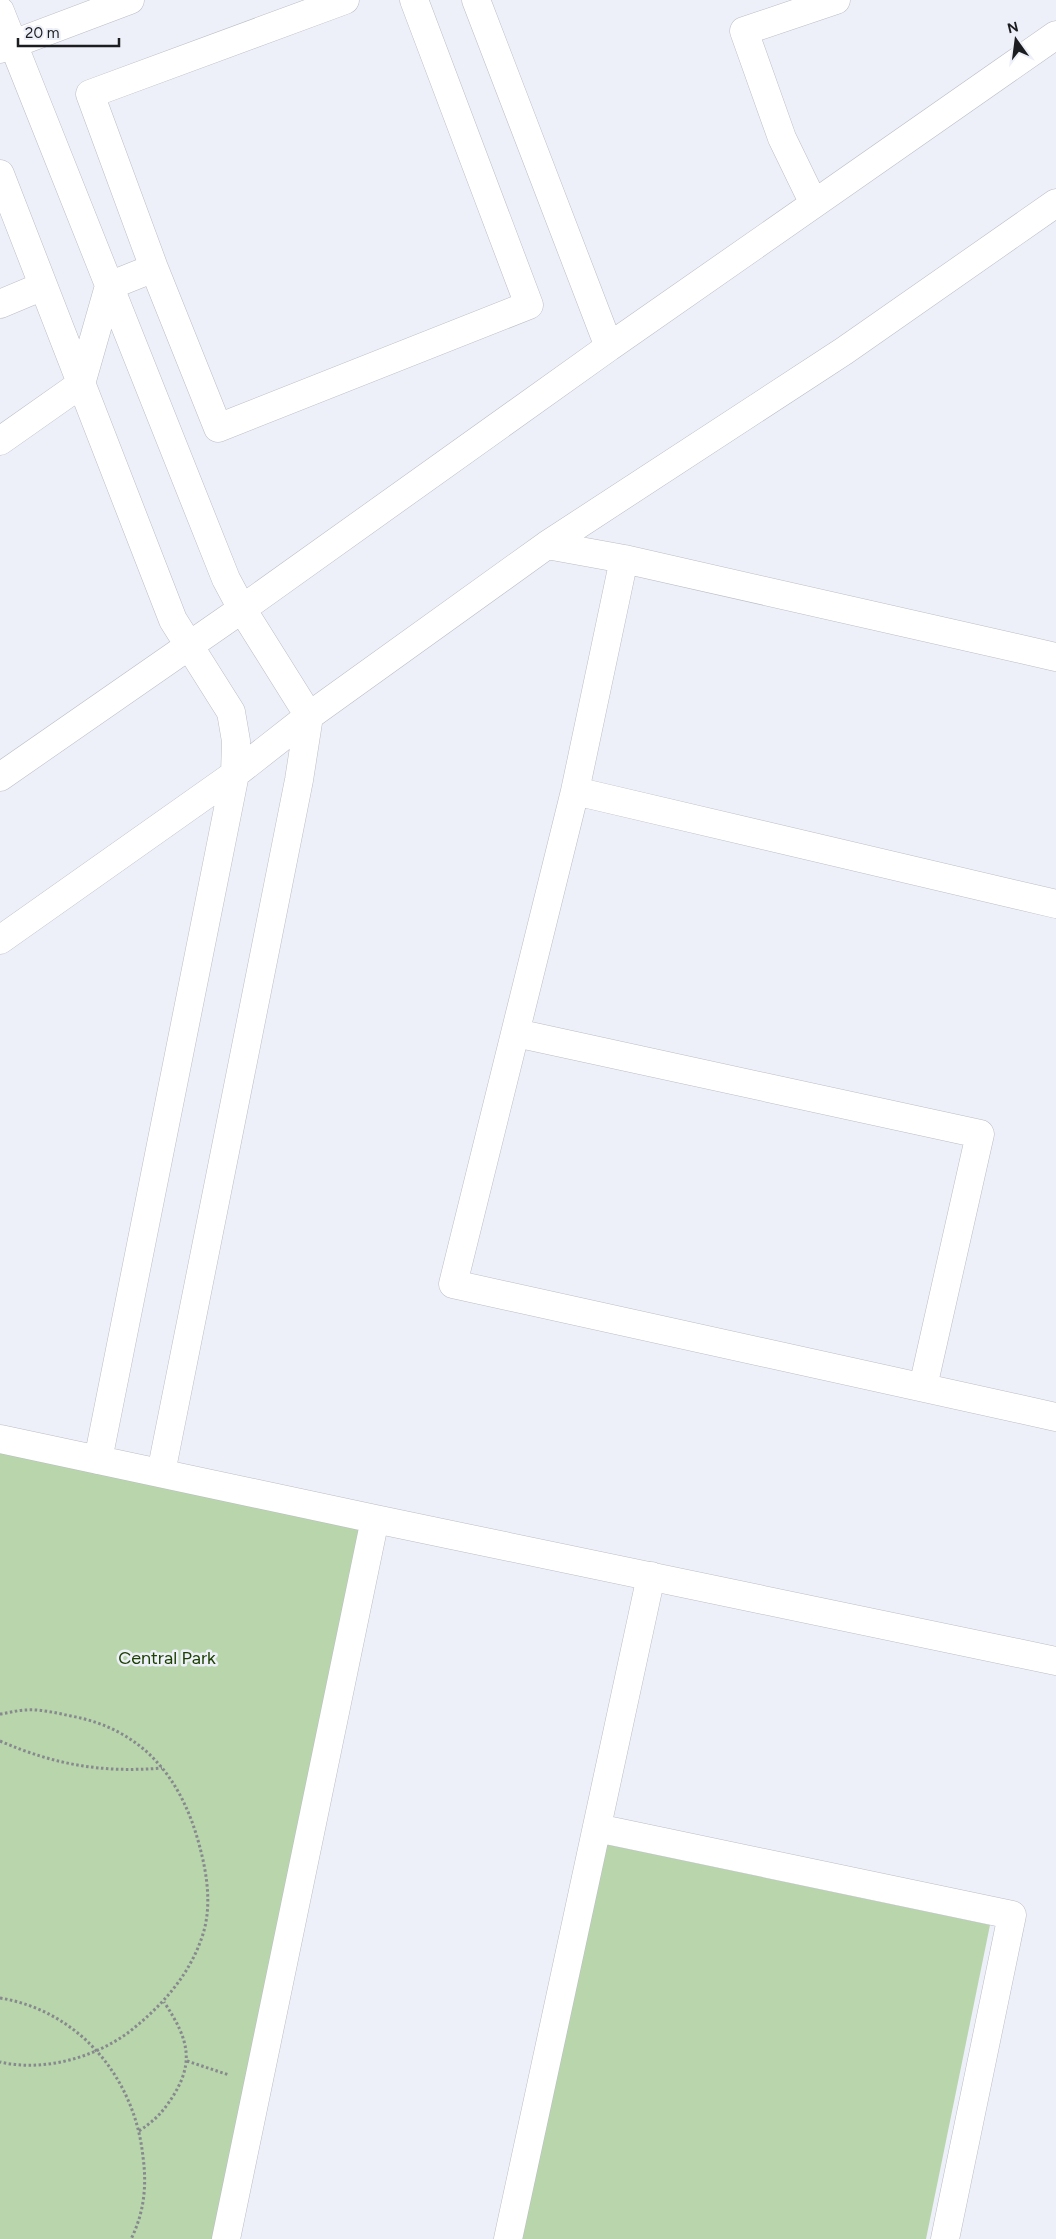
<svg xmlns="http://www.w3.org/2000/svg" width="1056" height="2239" font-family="Figtree,sans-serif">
  <rect width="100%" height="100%" fill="#eef0f9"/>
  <!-- green -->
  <path fill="#b8d5ab" d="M0 1452 365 1528 215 2239H0Z
    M604 1844 990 1925 926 2239H519Z"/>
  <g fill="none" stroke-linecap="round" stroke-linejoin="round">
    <!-- minor casing -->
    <g stroke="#bbbdc6" stroke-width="29">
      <path id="minor" d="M345 0 90 94 154 268 218 428 529 305 414 0
        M0 11 226 579 242 609 309 716 299 780 161 1473
        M0 49 130 0
        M0 174 173 620 231 712 236 741 235 774 98 1460
        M814 204 782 138 744 31 836 0
        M0 304 43 286
        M609 347 1056 35
        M0 441 81 384 109 286 154 268
        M547 545 844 351 1056 203
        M624 559 575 791 1056 904
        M0 777 242 609 609 347 476 0
        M575 791 453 1284 1056 1417
        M0 940 235 774 309 716 547 545 624 559 1056 657
        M516 1033 980 1134 923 1387
        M0 1439 375 1519 226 2239
        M375 1519 1056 1661
        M597 1828 1012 1915 945 2239
        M508 2239 651 1576"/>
    </g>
    <!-- path -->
    <path stroke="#87898f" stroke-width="3" stroke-dasharray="2.5 2.5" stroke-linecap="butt" d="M0 1714C9 1713 18 1710 26 1710 41 1709 56 1713 71 1716 142 1729 181 1777 199 1844 207 1873 212 1905 203 1934 190 1975 162 2006 129 2032 94 2058 43 2072 0 2062
      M0 1741C55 1765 103 1773 162 1768
      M0 1998C80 2011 135 2079 143 2157 147 2186 144 2213 131 2239
      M187 2061 229 2075
      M139 2131C151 2123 159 2116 167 2105 196 2065 190 2041 164 2002"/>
    <!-- minor -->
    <use href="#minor" stroke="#fff" stroke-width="28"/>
  </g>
  <g text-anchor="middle" stroke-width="5" stroke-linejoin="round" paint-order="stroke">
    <!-- park labels -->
    <g font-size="18" fill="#1c4200" stroke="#eef0f9">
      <text x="167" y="1664">Central Park</text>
    </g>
  </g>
  <!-- north arrow -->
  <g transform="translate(1016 40) rotate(346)" stroke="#eef0f9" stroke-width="4" paint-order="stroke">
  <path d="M0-4L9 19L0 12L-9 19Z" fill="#1c1d20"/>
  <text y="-8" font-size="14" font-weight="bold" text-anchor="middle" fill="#1c1d20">N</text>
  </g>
  <!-- scale -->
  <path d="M18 38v8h101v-8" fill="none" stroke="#1c1d20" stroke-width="2.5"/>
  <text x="25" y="38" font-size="15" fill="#1c1d20" stroke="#eef0f9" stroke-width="4" paint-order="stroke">20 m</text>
</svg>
